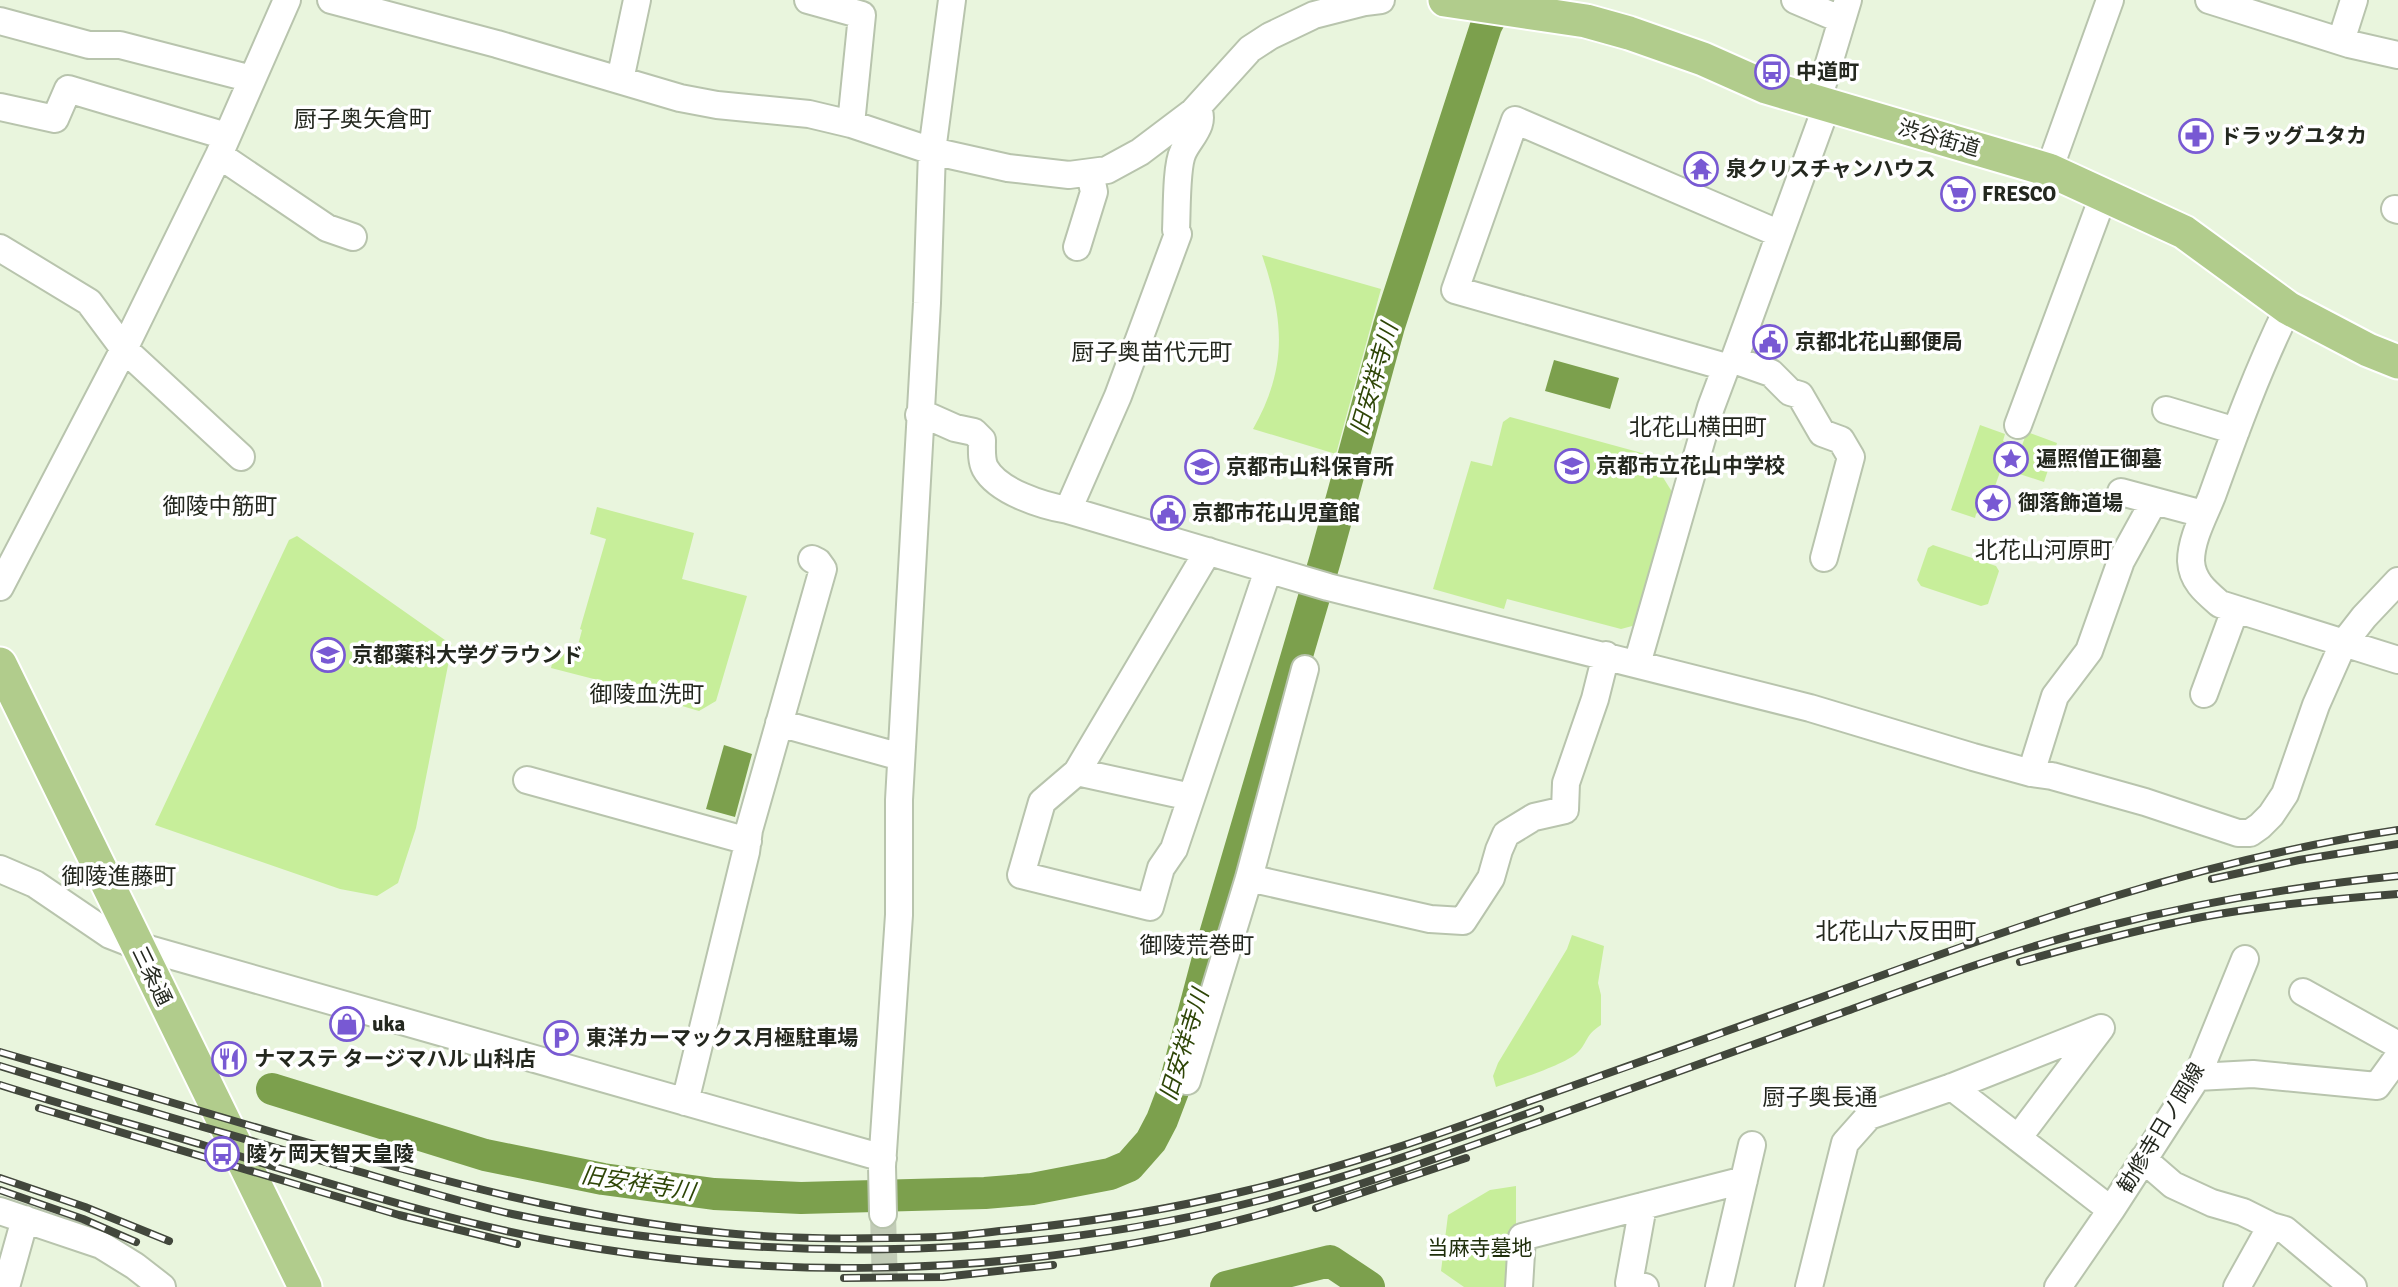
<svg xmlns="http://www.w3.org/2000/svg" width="2398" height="1287" font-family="Signika,'Noto Sans JP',sans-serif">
  <rect width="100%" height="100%" fill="#e9f5dd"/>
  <!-- green -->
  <path fill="#c7ee9a" d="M1262 255 1381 289 1336 454 1253 429C1288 367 1284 320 1262 255Z
    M1510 417 1649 455 1674 495 1636 625 1621 629 1507 599 1504 609 1433 589 1471 461 1492 466 1503 422Z
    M1980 425 2005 434 2003 441 2010 444 1989 503 1976 514 1975 518 1951 510Z
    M2027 432 2057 443 2044 482 2004 469 2013 445 2021 448Z
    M597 507 694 533 682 579 747 596 716 701 699 711 621 688V686L551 668 555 651 575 656 582 630 580 629 606 539 590 534Z
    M297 536 452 645 416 828 398 883 377 896 340 889 155 825 289 540Z
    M1933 545 1996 566 1999 571 1988 604 1981 606 1921 586 1917 580 1928 548Z
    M1572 935 1604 946 1598 983 1601 995V1025C1584 1036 1588 1043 1577 1053 1564 1065 1514 1081 1496 1087L1493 1076 1498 1063 1567 949Z
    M1516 1186V1271L1512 1287H1464L1441 1271 1448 1215 1490 1190Z"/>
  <!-- water -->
  <path fill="#7ca04d" d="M1554 360 1619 378 1610 409 1545 391Z
    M724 745 752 754 735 817 706 809Z"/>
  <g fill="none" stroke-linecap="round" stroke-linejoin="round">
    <!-- river -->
    <path stroke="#7ca04d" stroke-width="32" d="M272 1089 485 1155 603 1179 714 1194 801 1198 985 1193 1032 1189 1110 1174 1129 1166 1151 1141 1162 1120 1173 1091 1207 962 1325 560 1389 326 1486 26 1500 0
      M1226 1287 1330 1261 1369 1287"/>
    <!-- minor-tunnel -->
    <path stroke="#c2ccb7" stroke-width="26" stroke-dasharray="26 13" stroke-linecap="butt" d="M883 1214 885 1287"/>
    <!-- minor casing -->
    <g stroke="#b8c4ad" stroke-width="30">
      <path id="minor" d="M331 0 497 44 680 98 717 105 809 114 851 124 932 151 1008 168 1069 175 1107 170 1140 152 1193 112 1250 49 1270 36 1314 15 1365 2 1381 0
        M808 0 862 15 851 124
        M1795 0 1842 20
        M2209 0 2349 44 2398 55
        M0 21 89 45H120L252 79
        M2341 41 2354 0
        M620 80 637 0
        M1817 103 1848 0
        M0 107 55 119 68 89 226 136
        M219 155 327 228 353 237
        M2049 170 2110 0
        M2395 209 2398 210
        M1077 247 1094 192 1090 173
        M0 248 89 302 124 349 241 457
        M2288 308C2258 369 2235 432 2212 496 2204 516 2191 539 2191 561 2192 581 2206 592 2220 604L2398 660
        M1734 360 1771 373 1790 392 1800 395 1822 433 1841 440 1851 457 1824 558
        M1726 367 1455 290 1515 120 1780 234
        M2166 410 2236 431
        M919 415 928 416 955 428 974 432 982 440C982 449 981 460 985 468 998 492 1044 506 1068 510L1328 587 1810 708 1973 757 2031 773 2052 776 2145 802 2238 833H2250L2260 826 2271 815 2285 794 2316 705 2343 644 2364 617 2398 581
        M2018 425 2104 194
        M2121 492 2203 514
        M1068 510 1118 396 1178 234 1176 230C1177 212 1176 166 1183 152 1189 138 1207 124 1197 108
        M1208 551 1077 772 1042 802 1021 875 1150 907 1161 868 1174 849 1268 570
        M0 587 124 349 219 155 287 0
        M1637 664 1711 407 1726 367 1734 360 1827 105
        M2204 694 2235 610
        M779 723 901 757
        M1077 772 1191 797
        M2031 773 2055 696 2089 651 2121 561 2154 501
        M527 780 748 841
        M0 869 35 884 110 935 138 946 883 1158
        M1249 878 1430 919 1463 921 1491 878 1499 850 1506 834 1534 817 1565 810 1566 783 1595 699 1606 655
        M2303 992 2398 1045
        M2197 1077 2253 1074 2377 1086 2398 1057
        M1187 1081 1249 878 1305 669
        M1952 1087 2111 1210
        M685 1102 746 852 749 830 823 569 818 562 812 559
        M2143 1159 2173 1185 2212 1203 2243 1212 2271 1226 2285 1230 2353 1287
        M1643 1206 1629 1283 1645 1287
        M0 1211 101 1245 135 1266 162 1287
        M883 1214 882 1166 899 915V800L927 303 932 151 952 0
        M6 1287 25 1219
        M1519 1287 1522 1237 1744 1180
        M1719 1287 1752 1145
        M1809 1287 1845 1143 1869 1116 1952 1087 2101 1028 2018 1138
        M2058 1287 2111 1210 2197 1077 2245 959
        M2237 1287 2271 1226"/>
    </g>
    <!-- major casing -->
    <g stroke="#fff" stroke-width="37">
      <path id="major" d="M1445 0 1586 21 1629 33 1703 59 1766 87 2049 170 2184 232 2288 308 2368 350 2398 362
        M0 664 305 1287"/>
    </g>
    <!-- minor -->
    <use href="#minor" stroke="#fff" stroke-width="26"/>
    <!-- major -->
    <use href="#major" stroke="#b1cc8c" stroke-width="33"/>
    <!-- rail casing -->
    <g stroke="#42473c" stroke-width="8">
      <path id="rail" d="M2212 879 2299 860 2398 844
        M2020 962C2080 945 2140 929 2202 917 2266 905 2332 899 2398 894
        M0 1052C100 1081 199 1111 299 1140 438 1180 580 1219 725 1233 795 1240 867 1239 937 1237 962 1236 987 1232 1011 1230 1090 1222 1168 1210 1245 1191 1342 1168 1437 1135 1530 1101 1632 1065 1734 1029 1836 992 2019 925 2204 859 2398 830
        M0 1066C114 1101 229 1135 343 1167 399 1183 455 1201 512 1214 746 1264 1021 1262 1253 1202 1351 1177 1446 1143 1540 1109
        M0 1085C67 1106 135 1125 203 1145 302 1175 401 1207 502 1230 742 1285 1018 1280 1255 1216 1347 1191 1437 1158 1527 1126 1633 1088 1738 1050 1844 1012 1929 981 2015 949 2104 927 2201 902 2298 886 2398 876
        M39 1108 399 1215 517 1244
        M0 1178 85 1207 169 1241
        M0 1190 83 1219 136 1242
        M1316 1208 1466 1158
        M844 1278 943 1277 1053 1265"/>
    </g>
    <!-- rail -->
    <use href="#rail" stroke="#fff" stroke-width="5" stroke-dasharray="16" stroke-linecap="butt"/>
  </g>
  <!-- icons -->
  <defs>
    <g id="bus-ring" transform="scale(1.75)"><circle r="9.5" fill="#fff" stroke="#7859d3" stroke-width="1.5"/><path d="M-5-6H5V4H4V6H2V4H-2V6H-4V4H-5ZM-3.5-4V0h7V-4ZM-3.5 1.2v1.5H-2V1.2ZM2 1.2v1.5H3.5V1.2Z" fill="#7859d3"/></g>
    <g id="pharmacy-ring" transform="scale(1.75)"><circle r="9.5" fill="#fff" stroke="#7859d3" stroke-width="1.5"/><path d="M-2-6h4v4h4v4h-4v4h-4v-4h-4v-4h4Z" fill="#7859d3"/></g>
    <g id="temple-ring" transform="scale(1.75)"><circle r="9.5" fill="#fff" stroke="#7859d3" stroke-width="1.5"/><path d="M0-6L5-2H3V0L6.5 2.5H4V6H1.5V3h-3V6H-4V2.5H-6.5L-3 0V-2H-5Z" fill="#7859d3"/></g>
    <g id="supermarket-ring" transform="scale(1.75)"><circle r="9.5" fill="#fff" stroke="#7859d3" stroke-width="1.5"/><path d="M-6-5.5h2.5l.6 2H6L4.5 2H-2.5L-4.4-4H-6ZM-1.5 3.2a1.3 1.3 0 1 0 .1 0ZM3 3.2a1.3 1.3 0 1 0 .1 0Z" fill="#7859d3"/></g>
    <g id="civic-ring" transform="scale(1.75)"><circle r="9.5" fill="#fff" stroke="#7859d3" stroke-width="1.5"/><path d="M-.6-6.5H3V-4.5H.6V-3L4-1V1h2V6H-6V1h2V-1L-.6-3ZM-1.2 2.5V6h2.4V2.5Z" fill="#7859d3"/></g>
    <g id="sight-ring" transform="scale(1.75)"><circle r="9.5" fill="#fff" stroke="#7859d3" stroke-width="1.5"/><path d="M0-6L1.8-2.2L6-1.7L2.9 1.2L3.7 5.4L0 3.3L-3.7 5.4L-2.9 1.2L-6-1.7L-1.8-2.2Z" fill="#7859d3"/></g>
    <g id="school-ring" transform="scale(1.75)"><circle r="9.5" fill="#fff" stroke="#7859d3" stroke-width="1.5"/><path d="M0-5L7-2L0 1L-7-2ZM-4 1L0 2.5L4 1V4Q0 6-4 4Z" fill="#7859d3"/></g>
    <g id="university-ring" transform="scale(1.75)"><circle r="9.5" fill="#fff" stroke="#7859d3" stroke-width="1.5"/><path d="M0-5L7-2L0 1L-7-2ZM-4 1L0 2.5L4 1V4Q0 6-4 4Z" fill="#7859d3"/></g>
    <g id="shop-ring" transform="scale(1.75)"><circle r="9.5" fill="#fff" stroke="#7859d3" stroke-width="1.5"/><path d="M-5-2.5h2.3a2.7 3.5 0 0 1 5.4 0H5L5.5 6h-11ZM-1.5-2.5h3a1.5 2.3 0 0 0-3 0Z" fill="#7859d3"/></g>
    <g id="parking-ring" transform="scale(1.75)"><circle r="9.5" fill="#fff" stroke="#7859d3" stroke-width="1.5"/><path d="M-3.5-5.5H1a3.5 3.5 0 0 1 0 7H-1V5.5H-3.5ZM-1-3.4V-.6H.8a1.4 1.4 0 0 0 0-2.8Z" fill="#7859d3"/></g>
    <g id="restaurant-ring" transform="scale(1.75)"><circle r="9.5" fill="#fff" stroke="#7859d3" stroke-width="1.5"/><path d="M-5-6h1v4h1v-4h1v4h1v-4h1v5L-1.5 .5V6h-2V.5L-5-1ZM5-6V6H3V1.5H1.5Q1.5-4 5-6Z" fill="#7859d3"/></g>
  </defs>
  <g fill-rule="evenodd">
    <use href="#bus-ring" x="1772" y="72"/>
    <use href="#pharmacy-ring" x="2196" y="136"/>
    <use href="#temple-ring" x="1701" y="169"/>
    <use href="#supermarket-ring" x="1958" y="194"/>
    <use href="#civic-ring" x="1770" y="342"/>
    <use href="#sight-ring" x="2011" y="459"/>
    <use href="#school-ring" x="1572" y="466"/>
    <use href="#school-ring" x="1202" y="467"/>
    <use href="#sight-ring" x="1993" y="503"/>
    <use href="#civic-ring" x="1168" y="513"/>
    <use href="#university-ring" x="328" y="655"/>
    <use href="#shop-ring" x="347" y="1024"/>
    <use href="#parking-ring" x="561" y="1038"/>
    <use href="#restaurant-ring" x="229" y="1059"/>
    <use href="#bus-ring" x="222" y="1154"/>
  </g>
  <g text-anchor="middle" stroke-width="7" stroke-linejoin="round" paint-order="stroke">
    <!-- poi labels -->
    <g font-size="21" font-weight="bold" fill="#24281f" stroke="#fff" text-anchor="start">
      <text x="1796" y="79">中道町</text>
      <text x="2220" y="143">ドラッグユタカ</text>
      <text x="1726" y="176">泉クリスチャンハウス</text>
      <text x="1982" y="201">FRESCO</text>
      <text x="1795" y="349">京都北花山郵便局</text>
      <text x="2036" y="466">遍照僧正御墓</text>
      <text x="1596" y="473">京都市立花山中学校</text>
      <text x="1226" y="474">京都市山科保育所</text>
      <text x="2018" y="510">御落飾道場</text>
      <text x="1192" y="520">京都市花山児童館</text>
      <text x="352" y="662">京都薬科大学グラウンド</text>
      <text x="372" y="1031">uka</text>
      <text x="586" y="1045">東洋カーマックス月極駐車場</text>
      <text x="254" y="1066">ナマステ タージマハル 山科店</text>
      <text x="246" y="1161">陵ヶ岡天智天皇陵</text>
    </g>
    <!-- street labels -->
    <g font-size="21" fill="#24281f" stroke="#fff">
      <text transform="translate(1939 138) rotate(16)" y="7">渋谷街道</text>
      <text transform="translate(152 976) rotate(64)" y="7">三条通</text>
      <text transform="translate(2161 1128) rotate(-59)" y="7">勧修寺日ノ岡線</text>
    </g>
    <!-- park labels -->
    <g font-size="21" fill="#202f0c" stroke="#fff">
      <text x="1480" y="1255">当麻寺墓地</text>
    </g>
    <!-- neighbourhood labels -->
    <g font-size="23" fill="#24281f" stroke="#fff">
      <text x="363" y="127">厨子奥矢倉町</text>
      <text x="1152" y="360">厨子奥苗代元町</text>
      <text x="1698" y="435">北花山横田町</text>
      <text x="220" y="514">御陵中筋町</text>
      <text x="2044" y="558">北花山河原町</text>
      <text x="647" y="702">御陵血洗町</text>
      <text x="119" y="884">御陵進藤町</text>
      <text x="1896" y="939">北花山六反田町</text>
      <text x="1197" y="953">御陵荒巻町</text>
      <text x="1820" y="1105">厨子奥長通</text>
    </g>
    <!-- water labels -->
    <g font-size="23" font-style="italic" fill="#2e4506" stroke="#fff">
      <text transform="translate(1374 379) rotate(-74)" y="8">旧安祥寺川</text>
      <text transform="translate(1184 1045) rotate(-73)" y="8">旧安祥寺川</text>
      <text transform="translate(638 1183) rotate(9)" y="8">旧安祥寺川</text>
    </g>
  </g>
</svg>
